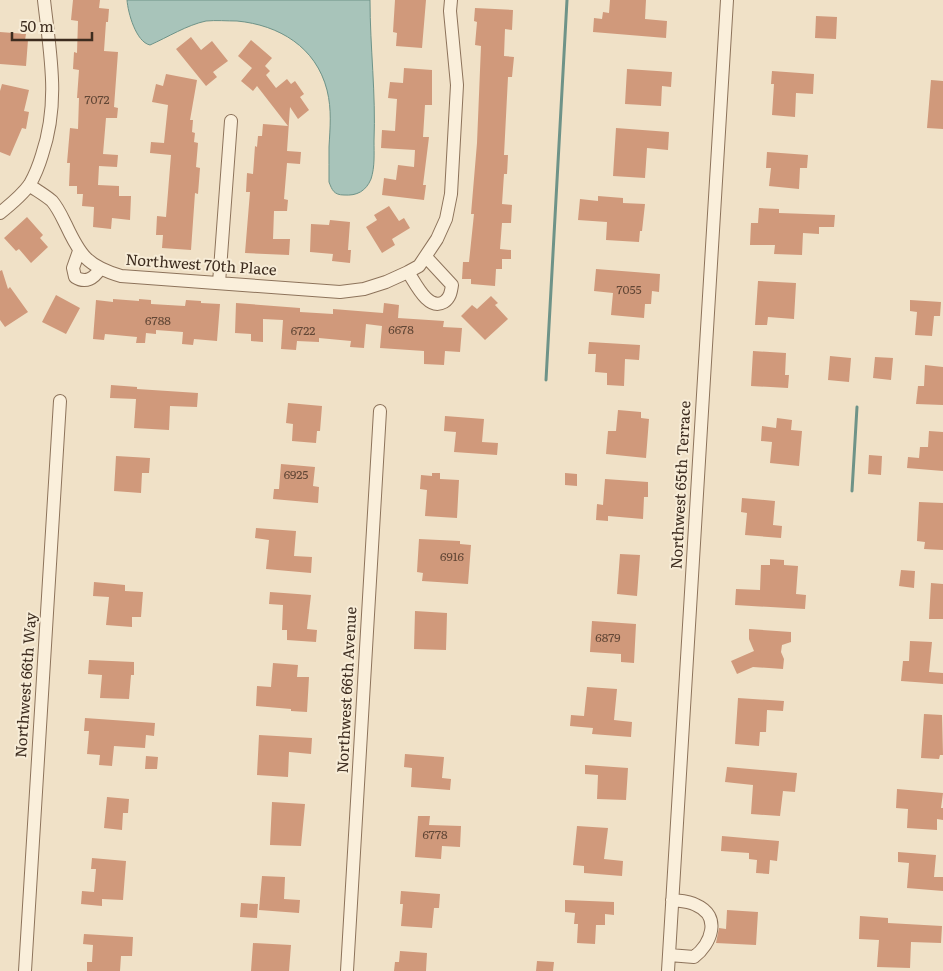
<svg xmlns="http://www.w3.org/2000/svg" width="943" height="971" font-family="Literata,serif">
  <rect width="100%" height="100%" fill="#f0e1c7"/>
  <!-- water -->
  <path fill="#a8c4ba" stroke="#6e9388" d="M127 0H370C370 47 376 94 374 141 374 153 375 167 371 179 366 191 357 196 344 195 334 195 332 190 329 182 329 170 329 159 329 147 330 128 332 110 327 90 316 47 279 25 237 21 227 21 216 20 206 21 187 25 168 37 150 45 136 42 128 13 127 0Z"/>
  <g fill="none" stroke-linecap="round" stroke-linejoin="round">
    <!-- stream -->
    <path stroke="#6e9388" stroke-width="3" d="M546 380 567 0
      M852 491 857 407"/>
  </g>
  <!-- building -->
  <path fill="#d0997b" d="M73 0H100L99 8 109 9 108 22H106L104 51 118 52 114 107 118 108 117 118H106L103 154 118 155 117 167 99 166 98 185 119 186V196H131L130 220 112 218 111 229 93 227 94 207 82 206 83 194H77V186H69L70 163H67L70 128 78 129 79 98H77L79 70 73 69 74 52 77 53 78 21 71 20Z
    M395 0H426L422 48 396 46 397 33 393 32Z
    M610 0H646L645 19 667 21 666 38 593 32 594 18 602 19 603 12 609 13Z
    M475 8 513 10 512 30 505 29 504 56 514 57 512 77H508L504 155H508L507 174H504L502 204 512 205 511 223H502L500 249 511 250V259H502V269H496L495 286 471 284V279H462L463 262H469L474 214H471L477 143 481 46 475 45 477 22 474 21Z
    M816 16 837 17 836 39 815 38Z
    M0 32 26 34 25 40H28L26 66 0 64Z
    M191 37 201 50 212 41 228 61 213 72 217 77 206 86 176 49Z
    M251 40 272 58 265 66 270 71 266 75 276 88 287 79 291 84 295 81 304 94 300 97 309 110 298 119 290 107 287 151 301 152 300 164 287 163 284 199 288 200 287 211H274L273 239H290L289 255 245 253 250 192H246L247 173 253 174 255 146 257 147 258 136H262L263 124 288 126 257 86 253 91 241 81 252 68 238 56Z
    M404 68 432 70V105H425L423 137H429L423 185H426L424 200 382 195 384 178 396 180 398 165 414 167 415 150 381 148 382 130 395 131 397 99 388 98 390 82 403 83Z
    M627 69 672 72 671 87 662 86 661 106 625 104Z
    M772 71 814 74 813 94 796 93 795 117 772 115 774 84H771Z
    M166 74 197 80 190 120H193L192 132 195 133 194 142 198 143 196 167 200 168 198 194 195 193 191 250 162 248 163 235H156L157 216 166 217 171 155 150 153 151 142 164 143 168 105 152 102 156 84 163 86Z
    M931 80 943 81V129L927 128Z
    M2 84 29 90 24 111 29 112 26 129 22 128 10 156 0 152V91Z
    M616 128 669 132 668 150 647 148 645 178 613 176Z
    M767 152 808 155 807 168H800L799 189 769 186 771 168H766Z
    M598 196 623 198V203L645 204 642 231H640L639 242 606 240 607 222 578 220 580 199 598 201Z
    M389 206 399 221 404 218 410 228 392 239 395 245 382 253 366 227 377 220 374 215Z
    M759 208 779 209V213L835 215 834 227H819V234L803 233 802 255 774 254 775 245H750L751 223H758Z
    M27 217 43 235 40 238 48 247 31 263 19 249 16 251 4 238Z
    M330 220 350 222 348 250H351L350 263 332 261 333 254 310 252 311 224 329 225Z
    M596 269 660 274 659 292 652 291 651 304H645L644 318 611 315 613 293 594 291Z
    M2 270 8 289 10 287 28 312 5 327 0 320V271Z
    M758 281 796 283 794 319 768 317 767 325H755Z
    M56 295 80 308 66 334 42 322Z
    M491 296 498 303 495 305 508 319 485 340 461 316 472 305 477 309Z
    M113 299 139 301V299L151 300V304L185 306 186 300 201 301V303L220 304 217 341 194 339 193 345 182 344 183 332 156 330V334L146 333 145 343H136L137 337 105 334 104 340 93 339 96 300 113 302Z
    M910 300 941 302 940 316H934L932 336 915 335 917 312 910 311Z
    M236 303 300 308V312L333 314V309L383 313 384 303 399 305 398 318 444 321 443 327 462 328 460 352 445 351 444 365 424 364V351L380 348 382 326 366 324 364 348 350 347 351 341 319 338V342L297 341 296 350 281 349 283 320 263 319V342L251 341V334L235 333Z
    M589 342 640 345 639 360 625 359 624 386 607 385V373L595 372 596 354H588Z
    M753 351 786 353 785 375H789L788 388 751 386Z
    M830 356 851 358 849 382 828 380Z
    M875 357 893 358 891 380 873 378Z
    M925 365 943 367V405L916 404 918 386H924Z
    M111 385 137 387V389L198 393 197 407 170 406 169 430 134 428 136 399 110 398Z
    M288 403 322 406 320 431H317L316 443 292 441 293 424 286 423Z
    M618 410 641 412V418L649 419 646 458 606 454 608 431H616Z
    M445 416 484 419 482 442 498 443 497 455 454 452 456 432 444 431Z
    M777 418 792 420 791 430 802 431 799 466 770 463 772 442 761 441 762 426 776 428Z
    M929 431 943 432V471L907 468 908 457 919 458 920 447H928Z
    M869 455 882 456 881 475 868 474Z
    M116 456 150 458 149 473H142L141 493 114 491Z
    M281 464 315 467 313 486 319 487 318 503 273 499 274 489H279Z
    M432 473H440V479L459 480 457 518 425 516 427 490 420 489 421 475 432 476Z
    M565 473 577 474V486L565 485Z
    M605 479 648 482V497H644L643 519 608 516V521L596 520 597 504 603 505Z
    M742 498 775 501 773 525 782 526 781 538 745 535 747 513 741 512Z
    M919 502 943 503V550L924 549 925 542 917 541Z
    M256 528 296 531 294 556 312 557 311 573 266 569 269 540 255 538Z
    M419 539 460 541V544L471 545 468 584 422 581 423 573 417 572Z
    M620 554 640 555 637 596 617 594Z
    M770 559 784 560V565L798 566 796 594 806 595 805 609 735 605 736 589 760 590 761 565H770Z
    M901 570 915 571 914 588 899 586Z
    M94 582 125 585V591L143 592 141 617H132V627L106 625 109 597 93 596Z
    M931 583 943 584V619H929Z
    M270 592 311 595 307 629 317 630 316 642 287 640V630H282L283 605 269 604Z
    M415 611 447 613 446 650 414 649Z
    M592 621 636 624 634 663 621 662V654L590 652Z
    M749 629 791 632V642L782 645 781 652 784 659 783 669 753 667 737 674 731 661 754 651 749 639Z
    M910 641 932 642 929 672 943 673V684L901 681 903 661H909Z
    M89 660 134 662V675H131L129 699 100 698 102 675 88 674Z
    M273 663 298 665 297 677H309L307 712 291 711V709L256 706 257 686 271 687Z
    M587 687 617 689 614 720 632 722 631 737 592 734 593 728 570 726 571 715 584 716Z
    M738 698 784 701 783 711 767 710 766 732H760L759 746 735 744Z
    M924 714 942 715 943 755H940L939 759 921 758Z
    M85 718 155 723 154 736 146 735 145 748 114 746 112 766 99 765 100 755 87 754 89 731H84Z
    M259 735 312 738 311 754 289 752 288 777 257 775Z
    M405 754 444 757 442 778 451 779 450 790 411 787 412 768 404 767Z
    M146 756 158 757 157 769H145Z
    M585 765 628 768 626 800 597 799 598 775 585 774Z
    M727 767 797 773 795 792 783 791 780 816 751 814 753 785 725 782Z
    M897 789 943 793 941 808H943V820L937 819V830L907 828 908 809 896 808Z
    M107 797 129 799 128 813H123L122 830 104 828Z
    M272 802 305 804 301 846 270 845Z
    M418 816H430L429 825 461 826 460 847 442 846 441 859 415 857Z
    M577 826 608 828 604 859 623 861 622 876 584 873V866L573 865Z
    M722 836 779 841 777 861 770 860 769 874 756 873 757 860 749 859V853L721 851Z
    M898 852 936 855 934 877H943V891L907 888 909 863 898 862Z
    M92 858 126 861 123 900 102 899V906L81 904 82 891 94 892 96 869H91Z
    M262 876 285 877 284 899 300 900 299 913 259 910Z
    M401 891 440 894 439 908H434L432 928 401 926 403 904H400Z
    M565 900 614 902V915L605 914V925H596L595 944 577 943 578 924H574L575 913 565 912Z
    M241 903 258 904 257 918 240 917Z
    M727 910 758 912 756 945 716 943 719 928 726 929Z
    M860 916 888 918V923L942 926 941 943 911 942 910 968 877 967 879 940 859 939Z
    M84 934 133 937 132 956H121L120 971H87V962H92L93 945 83 944Z
    M253 943 291 945 289 971H251Z
    M400 951 427 953 426 971H394L395 962H399Z
    M537 961 554 962 553 971H536Z"/>
  <g fill="none" stroke-linecap="round" stroke-linejoin="round">
    <!-- minor casing -->
    <g stroke="#8d735b" stroke-width="14">
      <path id="minor" d="M29 185C36 190 45 195 52 201 58 208 62 217 66 225 80 255 87 266 121 276L340 292 364 289 386 282 408 272 419 266 437 239 446 219 451 194 457 85 450 11 451 0
        M0 213C10 205 23 194 30 184 35 175 39 165 42 155 60 102 50 54 44 0
        M79 251 73 268 75 277C86 284 94 278 100 269
        M408 272C416 284 428 311 444 302 450 298 451 292 452 285L426 257
        M219 283 231 121
        M669 955 694 957C711 944 722 916 696 905 689 901 680 901 672 900
        M25 971 60 401
        M347 971 380 411
        M668 971 727 0"/>
    </g>
    <!-- minor -->
    <use href="#minor" stroke="#faefdb" stroke-width="12"/>
  </g>
  <g text-anchor="middle" stroke-width="4" stroke-linejoin="round" paint-order="stroke">
    <!-- number labels -->
    <g font-size="12" fill="#624736">
      <text x="97" y="104">7072</text>
      <text x="629" y="294">7055</text>
      <text x="158" y="325">6788</text>
      <text x="401" y="334">6678</text>
      <text x="303" y="335">6722</text>
      <text x="296" y="479">6925</text>
      <text x="452" y="561">6916</text>
      <text x="608" y="642">6879</text>
      <text x="435" y="839">6778</text>
    </g>
    <!-- street labels -->
    <g font-size="15" fill="#3d2c1f" stroke="#f7ecd7">
      <text transform="translate(201 265) rotate(4)" y="5">Northwest 70th Place</text>
      <text transform="translate(681 485) rotate(-87)" y="5">Northwest 65th Terrace</text>
      <text transform="translate(26 685) rotate(-86)" y="5">Northwest 66th Way</text>
      <text transform="translate(347 690) rotate(-87)" y="5">Northwest 66th Avenue</text>
    </g>
  </g>
  <!-- scale -->
  <path d="M12 32v8h80v-8" fill="none" stroke="#3d2c1f" stroke-width="2.5"/>
  <text x="20" y="32" font-size="15" fill="#3d2c1f" stroke="#f7ecd7" stroke-width="4" paint-order="stroke">50 m</text>
</svg>
